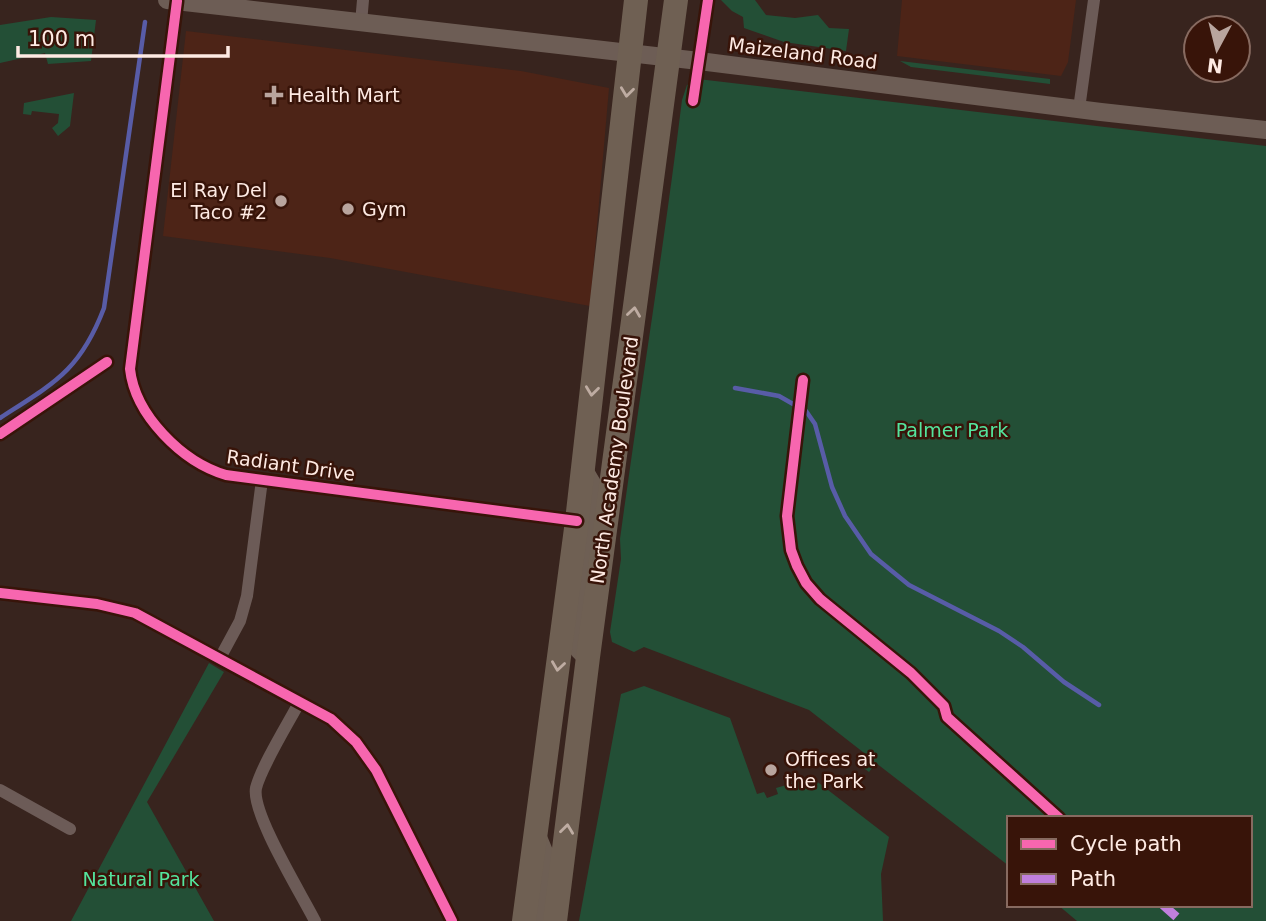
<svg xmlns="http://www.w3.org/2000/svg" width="1266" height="921" font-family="'DejaVu Sans',sans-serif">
  <rect width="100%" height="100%" fill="#38241e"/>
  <!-- built -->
  <path fill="#4d2417" d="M902 0H1076L1068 62 1061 76 897 56Z
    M186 31 521 71 609 88 590 306 330 258 163 236Z"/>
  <!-- green -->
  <path fill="#234f36" d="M721 0H755L766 15 795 18 818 15 829 28 849 29 846 51 784 42 744 28 743 17 732 11Z
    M51 17 96 20 91 61 48 64 45 53 0 63V25Z
    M900 61 1050 79V84L911 67Z
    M698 79 1266 146V921H1077L1058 905H1250V818H1009V866L876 763 869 772 861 766 868 756 809 710 644 647 634 652 612 642 610 632 621 559 620 539C640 392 664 247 682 100L687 85Z
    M74 93 70 126 58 136 52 128 58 123 59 114 32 111 31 115 23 114 24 103Z
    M209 663 224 672 147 802 214 921H71Z
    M644 686 730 718 757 794 764 792 767 798 778 794 776 788 797 782 815 780 889 837 881 874 883 921H579L621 694Z"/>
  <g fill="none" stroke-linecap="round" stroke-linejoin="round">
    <!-- stream -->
    <path stroke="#585ca7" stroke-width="4.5" d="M735 388 779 396 793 404
      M806 411 815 424 832 487 845 516 871 554 909 585 999 631 1023 647 1064 682 1099 705
      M0 418C54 383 80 371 104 308L145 22"/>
    <!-- street -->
    <path stroke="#6c5b57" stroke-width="12" d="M177 1 130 369C135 415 182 462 226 475L577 521
      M361 23 363 0
      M1079 109 1094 0
      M0 593 97 604 135 613 331 719 356 742 376 770 452 921
      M220 658 240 621 247 596 262 480
      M300 701C289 722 261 767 256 788 251 813 302 895 315 921
      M0 790 70 829"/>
    <!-- secondary -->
    <path stroke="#6d5d55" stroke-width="18" d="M167 0 699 61 1101 112 1266 130"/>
    <!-- primary -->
    <path stroke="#6e5f54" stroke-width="21" d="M583 471 593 488V508L577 633 580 649 588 657
      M535 834 545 858 539 921"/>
    <!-- highway -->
    <path stroke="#6f6053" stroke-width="24" d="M524 921 577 521 636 0
      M555 921 588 657 676 0"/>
    <!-- quiet -->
    <path stroke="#c07fdc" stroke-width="9" stroke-dasharray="18 9" stroke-linecap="butt" d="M1163 905 1181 921"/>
    <!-- cycleway casing -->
    <g stroke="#381409" stroke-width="15">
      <path id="cycleway" d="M177 1 130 369C135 415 182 462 226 475L577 521
        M693 101 708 0
        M803 380 787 516 791 550 797 566 806 583 820 599 911 673 944 706 947 717 1059 818
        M0 434 107 362
        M0 593 97 604 135 613 331 719 356 742 376 770 452 921"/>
    </g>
    <!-- cycleway -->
    <use href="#cycleway" stroke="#f766af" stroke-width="10"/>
  </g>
  <!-- one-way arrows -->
  <defs><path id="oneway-chevron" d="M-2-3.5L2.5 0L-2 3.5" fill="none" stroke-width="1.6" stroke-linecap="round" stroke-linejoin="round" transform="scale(1.75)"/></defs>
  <g stroke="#beaca2">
    <use href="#oneway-chevron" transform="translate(627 92) rotate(97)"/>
    <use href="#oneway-chevron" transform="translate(634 312) rotate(-82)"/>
    <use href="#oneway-chevron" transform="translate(592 391) rotate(97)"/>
    <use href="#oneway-chevron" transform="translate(558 666) rotate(98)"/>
    <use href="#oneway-chevron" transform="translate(567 829) rotate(-83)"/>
  </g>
  <!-- markers -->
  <g fill="#b9a59e" stroke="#381409" stroke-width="2.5">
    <path d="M270.5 84.5h7v7h7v7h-7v7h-7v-7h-7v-7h7z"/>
    <circle cx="281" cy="201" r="7"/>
    <circle cx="348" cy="209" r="7"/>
    <circle cx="771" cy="770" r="7"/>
  </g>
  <g text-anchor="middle" stroke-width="5" stroke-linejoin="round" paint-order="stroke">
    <!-- street labels -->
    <g font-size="19" fill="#feeae3" stroke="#381409">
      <text transform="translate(803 53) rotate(7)" y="7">Maizeland Road</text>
      <text transform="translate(614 460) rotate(-82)" y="7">North Academy Boulevard</text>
      <text transform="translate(291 465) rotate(8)" y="7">Radiant Drive</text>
    </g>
    <!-- poi labels -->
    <g font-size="19" fill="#feeae3" stroke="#381409" text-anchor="start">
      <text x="288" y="102">Health Mart</text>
      <text x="267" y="197" text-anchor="end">El Ray Del<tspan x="267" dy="22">Taco #2</tspan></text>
      <text x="362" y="216">Gym</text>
      <text x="785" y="766">Offices at<tspan x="785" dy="22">the Park</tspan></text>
    </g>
    <!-- park labels -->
    <g font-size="19" fill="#54e49d" stroke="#381409">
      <text x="952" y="437">Palmer Park</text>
      <text x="141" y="886">Natural Park</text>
    </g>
  </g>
  <!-- legend -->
  <rect x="1007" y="816" width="245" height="91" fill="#381409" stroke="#876a60" stroke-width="2"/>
  <rect x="1021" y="839" width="35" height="10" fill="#f766af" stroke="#876a60" stroke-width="2"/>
  <text x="1070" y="851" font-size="21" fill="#feeae3">Cycle path</text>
  <rect x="1021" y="874" width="35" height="10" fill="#c07fdc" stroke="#876a60" stroke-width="2"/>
  <text x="1070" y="886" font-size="21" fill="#feeae3">Path</text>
  <!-- north arrow -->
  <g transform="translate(1217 49) rotate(187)"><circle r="33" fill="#381409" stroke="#876a60" stroke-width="2"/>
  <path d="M0-5L12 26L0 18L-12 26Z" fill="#b9a59e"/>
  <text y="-10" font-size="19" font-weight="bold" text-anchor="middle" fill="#feeae3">N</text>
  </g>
  <!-- scale -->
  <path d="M18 46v10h210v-10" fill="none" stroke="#feeae3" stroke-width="3.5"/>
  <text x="28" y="46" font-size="21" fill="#feeae3" stroke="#381409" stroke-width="5" paint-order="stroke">100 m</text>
</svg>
